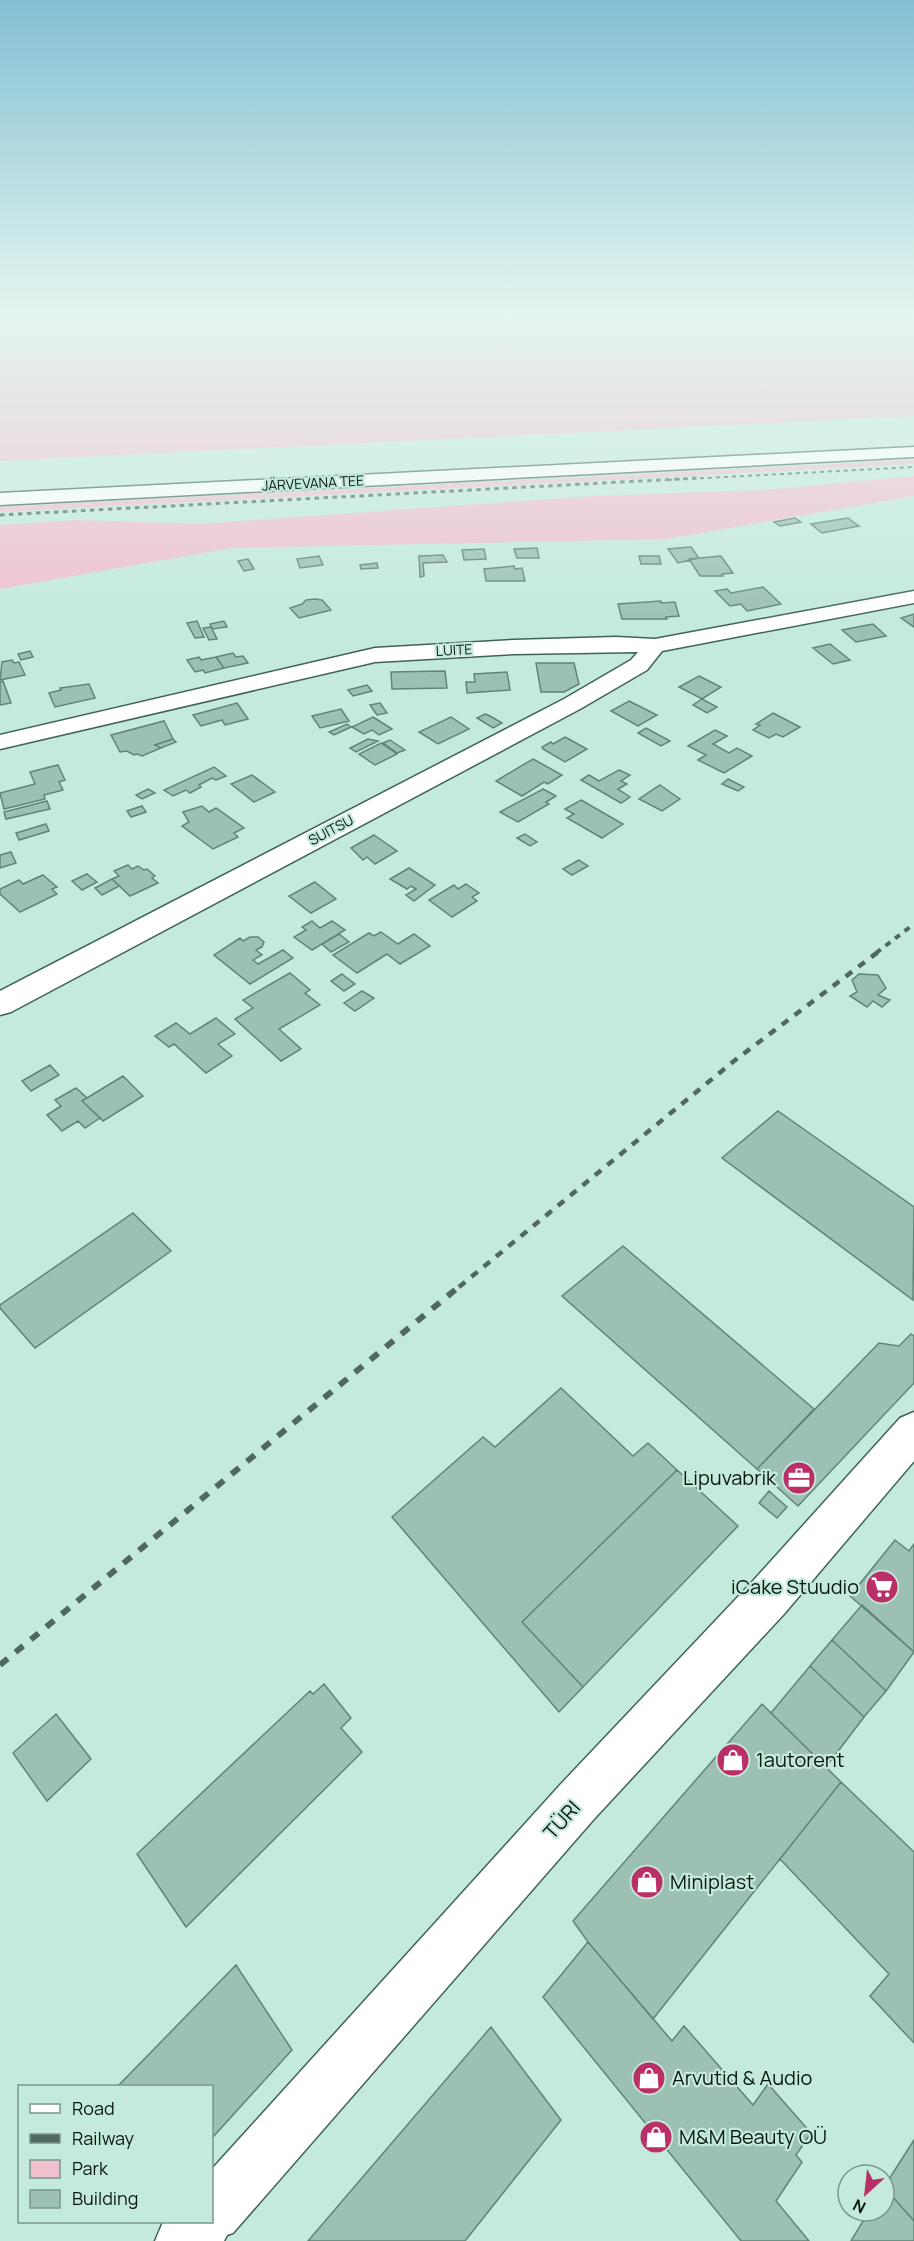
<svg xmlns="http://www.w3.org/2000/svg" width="914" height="2241" font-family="Manrope,sans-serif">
  <rect width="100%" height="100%" fill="#c3eadb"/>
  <!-- green -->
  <path fill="#f0c0cd" d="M0 314H914V416L0 461Z
    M914 460V464L0 512V507Z
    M914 476V496L666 539 231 548 0 589V525L76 520 199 524 592 496 765 490Z"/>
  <!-- building -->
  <path fill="#9cc1b3" stroke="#608477" stroke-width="1.5" d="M795 518 801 522 780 526 774 522Z
    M848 518 859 526 822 533 811 524Z
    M691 547 699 558 678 563 668 549Z
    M537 548 539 558H517L514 549Z
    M484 549 486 559 464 560 462 550Z
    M443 555 447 562 423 563 424 576 420 577 419 556Z
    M319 556 323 565 300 568 297 559Z
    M639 556H659L661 564H641Z
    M721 556 733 573 722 574 723 576H700L689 559Z
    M248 559 254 569 244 571 238 561Z
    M377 563 378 568 361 569 360 565Z
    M514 566 515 569 522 568 525 581H486L484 569Z
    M763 587 781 604 747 611 741 604 730 606 715 591 727 589 731 593Z
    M315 599 322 600 331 610 299 618 290 608 302 604 306 600Z
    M661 601V603L675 602 679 616 666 617 667 619H622L618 604Z
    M914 614V627L901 618Z
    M197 621 204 637 195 638 187 623Z
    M224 621 227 627 212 629 210 624Z
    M873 624 886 636 856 642 842 630Z
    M211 627 217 639 209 640 203 628Z
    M830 644 850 660 833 664 813 648Z
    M30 651 33 657 21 660 18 654Z
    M233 653 236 657 243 656 248 663 224 668 216 657Z
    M199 657 201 660 216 657 224 668 205 673 203 670 195 672 187 660Z
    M12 660 14 663 19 662 25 675 0 680 2 662Z
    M536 663H574L579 684 564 692H541Z
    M445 671 447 688 392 689 391 672Z
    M507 672 510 690 467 693 466 682H475L474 674Z
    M699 676 721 687 702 699 679 687Z
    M3 681 11 703 0 705V682Z
    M89 684 95 698 55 707 49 693 61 690 60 688Z
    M367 685 372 691 353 696 348 690Z
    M702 699 717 707 707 713 693 705Z
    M629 701 657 715 638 726 611 711Z
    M237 703 248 719 225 725 222 720 201 726 193 715Z
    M380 703 387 713 377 715 370 705Z
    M341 709 349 721 320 728 312 716Z
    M773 713 800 727 783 737 776 734 769 738 753 730 760 725 756 724Z
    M485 714 490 716 502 723 493 728 477 718Z
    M373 717 392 729 379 735 372 730 364 734 352 727Z
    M451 717 469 729 438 744 419 732Z
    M164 721 173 739 155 745 161 748 142 756 137 754 134 755 127 751 120 752 111 735Z
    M347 724 351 727 334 735 329 732Z
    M646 728 670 741 661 746 638 733Z
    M715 730 727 736 713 744 729 753 737 748 752 756 724 773 698 760 706 755 688 746Z
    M565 737 587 749 565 762 543 749 542 747 551 742 553 744Z
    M173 739 176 742 161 748 155 745Z
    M368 739 378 741 356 752 350 748Z
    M390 740 405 750 397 753 383 743Z
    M381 743 397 754 375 765 359 754Z
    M533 759 562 775 548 784 544 782 522 796 496 781Z
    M58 765 65 780 59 782 63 790 44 795 45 799 4 809 0 793 35 784 30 772Z
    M214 767 226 776 216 780 212 778 199 785 201 787 190 793 186 790 173 796 164 790Z
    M619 770 630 775 621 781 627 784 618 789 630 797 621 803 581 780 589 775 599 781Z
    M252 775 275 792 254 802 231 784Z
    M728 779 744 787 738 791 722 784Z
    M660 785 680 799 662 811 639 799Z
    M148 789 155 793 142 799 136 795Z
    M543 789 556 796 546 802 549 804 518 822 500 812Z
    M581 800 623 824 602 838 567 818 574 814 565 809Z
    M47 801 50 809 6 819 4 812Z
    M142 806 146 812 131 817 127 811Z
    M202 806 209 812 216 808 244 828 234 833 238 837 213 849 182 826 189 822 183 812Z
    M46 824 49 831 19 840 16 833Z
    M525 834 537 842 530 846 517 838Z
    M374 835 397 851 375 864 367 857 363 860 351 848Z
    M11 852 16 863 0 868V855Z
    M579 860 588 866 572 875 563 869Z
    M128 865 132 869 138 866 144 870 147 869 155 876 152 878 158 883 130 896 112 879 119 876 114 871Z
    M409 868 435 885 414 901 406 895 416 889 411 886 407 889 390 879Z
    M87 874 97 882 82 890 72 881Z
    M43 875 57 887 52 889 57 894 20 912 0 894V889L19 880 23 884Z
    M112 879 119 886 102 895 95 888Z
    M315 882 336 899 311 913 289 896Z
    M466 884 479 893 472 897 477 901 452 917 429 900 454 885 458 889Z
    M312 921 320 928 332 921 345 930 312 950 294 937 306 930 302 927Z
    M381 932 398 944 414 934 430 946 400 964 387 954 357 973 333 955 369 933 374 936Z
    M339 934 349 942 331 952 322 944Z
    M250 937H258L264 942 262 947 256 950 262 955 253 960 258 964 283 950 293 958 250 984 214 955 240 938 243 941Z
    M290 973 310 990 305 993 320 1005 279 1029 301 1049 281 1061 235 1019 253 1008 243 1000Z
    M342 974 355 984 344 991 331 981Z
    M859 974 878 975 886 988 878 995 890 1000 882 1007 873 1001 867 1007 850 996 857 992 852 980Z
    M362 991 374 998 355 1011 344 1003Z
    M216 1018 235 1034 218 1044 232 1056 206 1073 174 1044 169 1047 155 1036 176 1023 190 1034Z
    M50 1065 59 1075 31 1091 22 1081Z
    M123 1076 143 1096 103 1121 82 1101Z
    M76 1088 87 1098 82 1101 100 1118 85 1128 78 1121 62 1131 47 1115 61 1106 55 1100Z
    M778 1111 914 1207 913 1300 722 1158Z
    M133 1213 171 1251 35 1348 0 1308V1305Z
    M623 1246 814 1409 757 1469 562 1296Z
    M911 1334 914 1336V1383L798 1506 757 1469 879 1343 899 1346Z
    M561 1388 633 1456 648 1443 677 1470 522 1622 583 1687 559 1712 392 1517 483 1437 495 1447Z
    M677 1470 738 1526 583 1687 522 1622Z
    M769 1491 787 1507 777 1518 759 1503Z
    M895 1540 909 1551 914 1544V1652L850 1596Z
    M862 1605 914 1652 886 1691 832 1640Z
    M832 1640 886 1691 864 1717 810 1666Z
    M810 1666 864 1717 826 1767 771 1713Z
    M324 1684 351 1718 341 1728 362 1752 186 1927 137 1854 310 1691 313 1694Z
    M762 1704 841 1782 653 2019 588 1942 573 1921Z
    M56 1714 91 1759 47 1801 13 1753Z
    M841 1782 914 1852V2043L870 1996 889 1974 780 1859Z
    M588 1942 672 2041 684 2026 753 2105 768 2084 811 2133 796 2155 802 2162 776 2201 809 2241H741L543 1997Z
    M236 1965 292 2050 212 2138V2086H118Z
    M491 2027 561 2120 465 2241H308Z
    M914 2140V2221L884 2187Z
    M884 2187 914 2221V2241H851L869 2211H884Z"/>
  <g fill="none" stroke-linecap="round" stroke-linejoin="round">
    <!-- minor casing -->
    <g stroke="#416357" stroke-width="3">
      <path id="minor" d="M914 591V603L662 651 647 670 580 709 11 1012 0 1015V991L564 699 631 660 638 652 514 654 375 662 0 749V735L375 648 514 640 616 637 655 639Z
        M914 1412V1461L784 1614 594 1819 233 2233 227 2235 224 2241H155L163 2222H212V2169L560 1785 752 1582 900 1418Z"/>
    </g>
    <!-- trunk casing -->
    <g stroke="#416357" stroke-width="3">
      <path id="trunk" d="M914 447V457L0 505V493Z"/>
    </g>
    <!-- minor -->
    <use href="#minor" fill="#fff" fill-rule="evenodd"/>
    <!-- trunk -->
    <use href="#trunk" fill="#fff" fill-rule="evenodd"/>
    <!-- rail-far4 -->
    <path stroke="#50685f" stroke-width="2" stroke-dasharray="4 4" stroke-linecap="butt" d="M668 480 914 467"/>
    <!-- rail-far3 -->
    <path stroke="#50685f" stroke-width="3" stroke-dasharray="4.5 4.5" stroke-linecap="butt" d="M0 515 697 478"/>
    <!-- rail-far2 -->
    <path stroke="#50685f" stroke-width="4" stroke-dasharray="6 6" stroke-linecap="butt" d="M876 953 914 924"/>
    <!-- rail-far1 -->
    <path stroke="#50685f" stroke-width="4.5" stroke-dasharray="8 8" stroke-linecap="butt" d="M459 1287 734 1061 878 952"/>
    <!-- rail -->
    <path stroke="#50685f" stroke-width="6" stroke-dasharray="10 10" stroke-linecap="butt" d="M0 1665 461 1285"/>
  </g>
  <!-- sky -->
  <linearGradient id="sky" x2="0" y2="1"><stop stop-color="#83bfd4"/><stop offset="0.5" stop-color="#e4f6ef"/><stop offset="1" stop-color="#e4f6ef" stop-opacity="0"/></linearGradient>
  <rect width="914" height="627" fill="url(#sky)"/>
  <!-- icons -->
  <defs>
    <g id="office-disc" transform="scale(1.725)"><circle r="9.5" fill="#bb2f67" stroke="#c3eadb"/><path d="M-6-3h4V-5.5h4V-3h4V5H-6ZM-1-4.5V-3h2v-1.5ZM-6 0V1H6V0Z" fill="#fff"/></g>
    <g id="supermarket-disc" transform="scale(1.725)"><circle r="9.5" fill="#bb2f67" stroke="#c3eadb"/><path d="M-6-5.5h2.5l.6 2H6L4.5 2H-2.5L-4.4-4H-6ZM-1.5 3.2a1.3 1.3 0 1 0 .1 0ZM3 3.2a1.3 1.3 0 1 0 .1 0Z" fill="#fff"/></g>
    <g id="shop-disc" transform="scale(1.725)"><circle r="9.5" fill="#bb2f67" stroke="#c3eadb"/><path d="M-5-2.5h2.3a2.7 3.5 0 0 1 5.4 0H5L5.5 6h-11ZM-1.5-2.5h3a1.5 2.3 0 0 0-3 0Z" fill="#fff"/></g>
  </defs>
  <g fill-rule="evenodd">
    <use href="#office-disc" x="799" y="1478"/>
    <use href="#supermarket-disc" x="882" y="1587"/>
    <use href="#shop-disc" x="733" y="1760"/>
    <use href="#shop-disc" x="647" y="1882"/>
    <use href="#shop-disc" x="649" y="2078"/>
    <use href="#shop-disc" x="656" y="2137"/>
  </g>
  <g text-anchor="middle" stroke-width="4.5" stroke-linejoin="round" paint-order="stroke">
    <!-- far-street labels -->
    <g font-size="14" fill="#0a1813" stroke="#c3eadb">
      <text transform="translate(313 483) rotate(-3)" y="5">JÄRVEVANA TEE</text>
      <text transform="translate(454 650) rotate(-3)" y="5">LUITE</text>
      <text transform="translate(331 830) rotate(-28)" y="5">SUITSU</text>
    </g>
    <!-- near-poi labels -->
    <g font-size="20" fill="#0a1813" stroke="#c3eadb" text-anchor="start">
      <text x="776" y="1485" text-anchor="end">Lipuvabrik</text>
      <text x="859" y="1594" text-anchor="end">iCake Stuudio</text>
      <text x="756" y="1767">1autorent</text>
      <text x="670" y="1889">Miniplast</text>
      <text x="672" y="2085">Arvutid &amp; Audio</text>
      <text x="679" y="2144">M&amp;M Beauty OÜ</text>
    </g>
    <!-- near-street labels -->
    <g font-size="20" fill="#0a1813" stroke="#c3eadb">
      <text transform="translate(562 1820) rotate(-48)" y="7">TÜRI</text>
    </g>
  </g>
  <!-- legend -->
  <rect x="18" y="2085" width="195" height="138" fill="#c3eadb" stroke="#79968b" stroke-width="1.5"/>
  <rect x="30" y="2104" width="30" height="9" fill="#ffffff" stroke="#79968b" stroke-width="1.5"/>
  <text x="72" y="2115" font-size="18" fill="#0a1813">Road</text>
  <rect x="30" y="2134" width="30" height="9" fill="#50685f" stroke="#79968b" stroke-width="1.5"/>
  <text x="72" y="2145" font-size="18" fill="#0a1813">Railway</text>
  <rect x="30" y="2160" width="30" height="18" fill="#f0c0cd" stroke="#79968b" stroke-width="1.5"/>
  <text x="72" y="2175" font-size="18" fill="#0a1813">Park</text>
  <rect x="30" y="2190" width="30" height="18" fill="#9cc1b3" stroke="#79968b" stroke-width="1.5"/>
  <text x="72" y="2205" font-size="18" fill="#0a1813">Building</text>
  <!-- north arrow -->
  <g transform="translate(866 2193) rotate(207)"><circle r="28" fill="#c3eadb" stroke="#79968b" stroke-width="1.5"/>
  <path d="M0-4.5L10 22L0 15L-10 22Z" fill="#bb2f67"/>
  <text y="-9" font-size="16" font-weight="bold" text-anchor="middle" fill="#0a1813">N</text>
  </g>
</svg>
